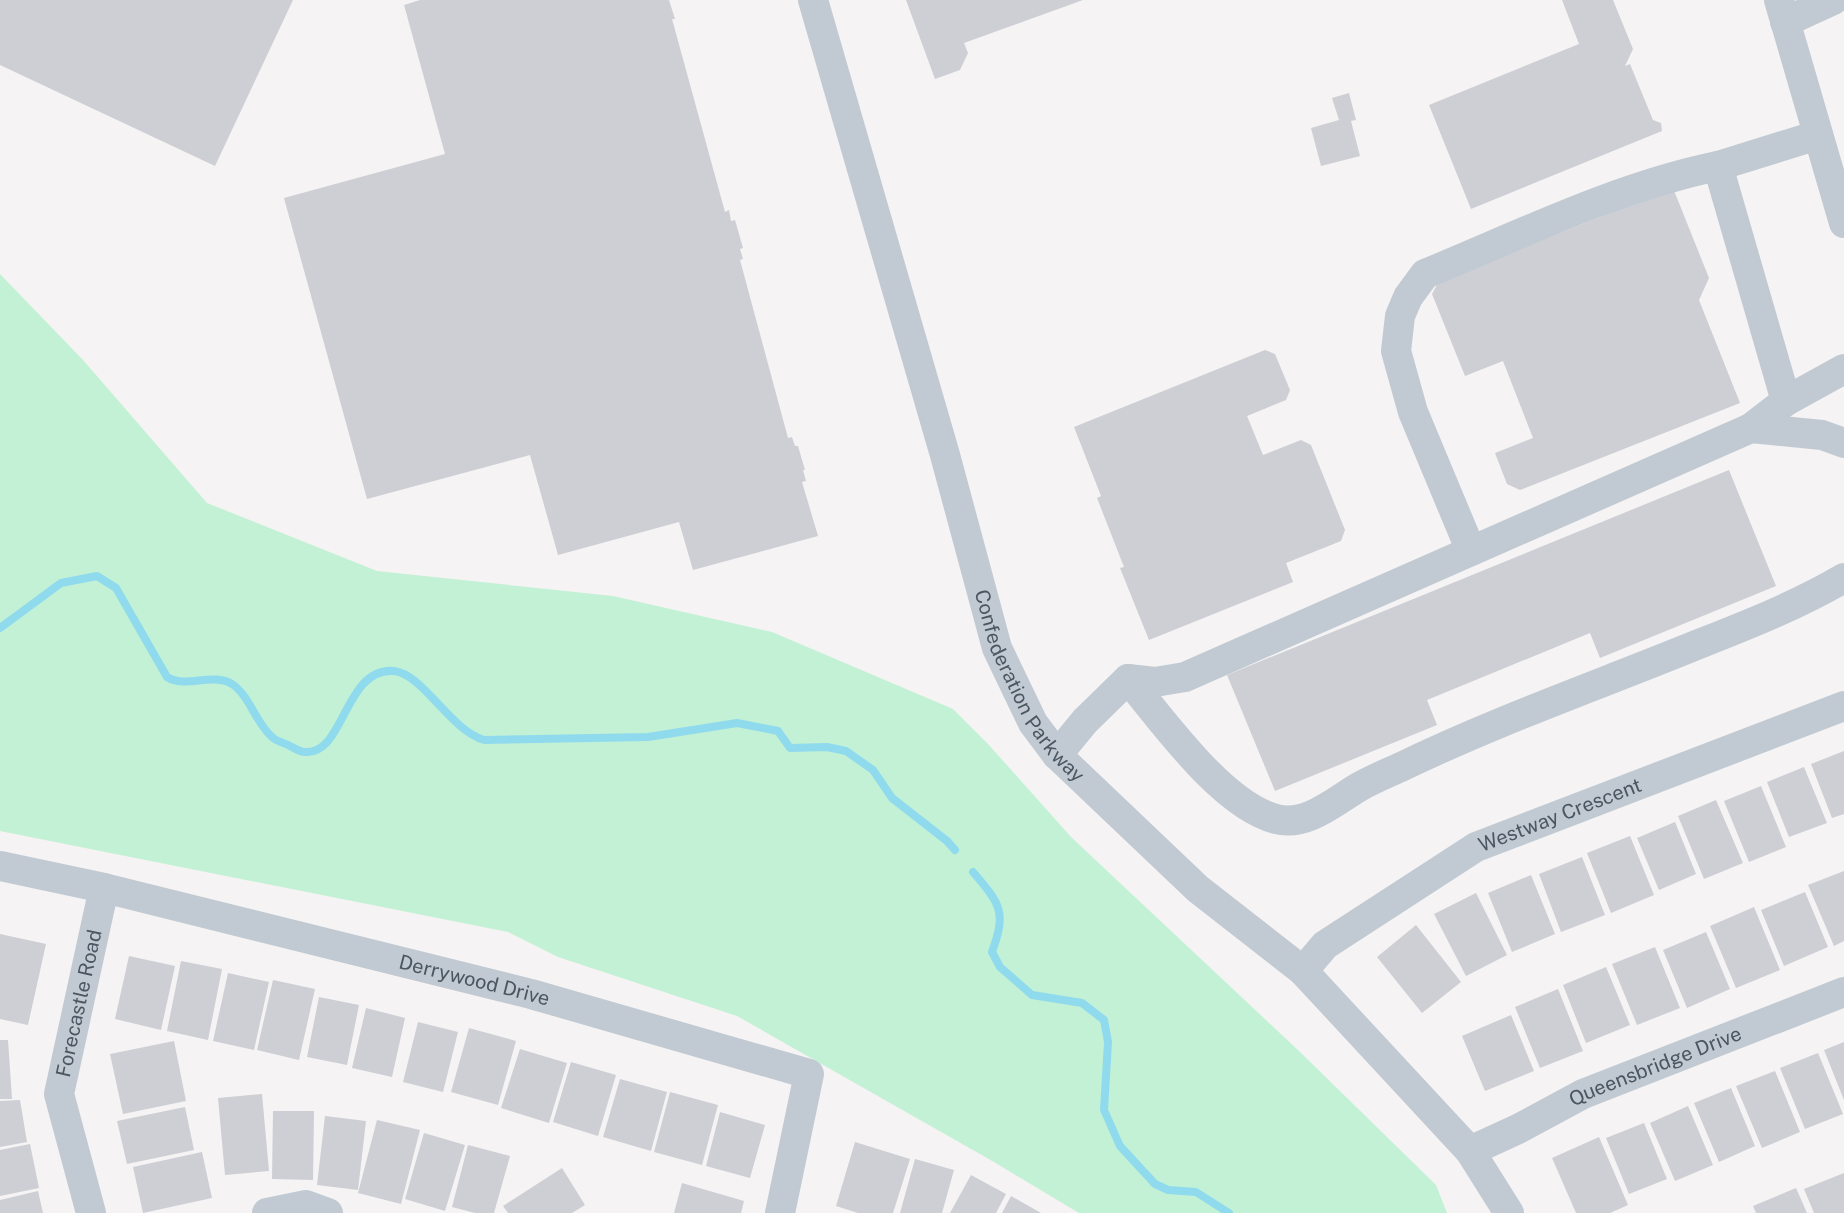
<svg xmlns="http://www.w3.org/2000/svg" width="1844" height="1213" font-family="'Public Sans',sans-serif">
  <rect width="100%" height="100%" fill="#f5f3f3"/>
  <!-- green -->
  <path fill="#c3f1d5" d="M0 274 83 360 207 503 377 571 613 596 772 632 953 709 988 744 1071 837 1300 1052 1436 1185 1447 1213H1079L994 1162 737 1016 558 957 508 932 0 831Z"/>
  <g fill="none" stroke-linecap="round" stroke-linejoin="round">
    <!-- stream -->
    <path stroke="#90daee" stroke-width="8" d="M0 628 61 583 97 576 116 588 167 677C186 689 212 672 232 684 249 695 256 723 272 737 276 741 284 743 288 745 294 748 300 752 305 752 345 755 344 667 394 671 423 674 450 730 484 740L648 737 737 723 778 731 790 748 827 747 846 751 873 770 892 798 947 841 955 850
      M973 872C1000 904 1007 911 992 952L1000 967 1032 995 1082 1003 1104 1020 1108 1042 1104 1110 1120 1146 1155 1184 1168 1190 1196 1192 1229 1213"/>
  </g>
  <!-- building -->
  <path fill="#cdcfd5" d="M0 0H293L215 166 0 65Z
    M420 0H669L675 19H672L725 212 729 210 731 221 735 220 743 248 740 249 743 259 740 260 788 438 792 437 795 446H798L805 470H803L806 481 802 482 818 536 693 570 679 522 558 555 530 455 367 499 284 198 445 154 404 5Z
    M906 0H1083L964 43 968 53 960 70 935 79Z
    M1562 0H1613L1633 49 1625 66 1630 64 1653 120 1661 123 1662 131 1471 209 1429 105 1579 44Z
    M1349 93 1356 120 1351 121 1360 156 1321 166 1311 128 1339 120 1332 98Z
    M1673 188 1709 278 1699 300 1740 403 1520 490 1507 484 1495 453 1533 438 1503 361 1465 376 1432 294 1439 281Z
    M1265 350 1275 354 1290 390 1286 400 1247 416 1263 455 1301 440 1311 445 1345 530 1341 541 1286 563 1293 582 1149 640 1120 568 1124 567 1097 498 1101 496 1074 427Z
    M1729 470 1776 586 1600 658 1590 633 1427 700 1437 725 1275 791 1227 675Z
    M1844 751V814L1832 818 1811 764Z
    M1804 767 1827 823 1789 837 1767 782Z
    M1761 786 1786 847 1749 862 1724 801Z
    M1716 800 1743 863 1704 879 1678 816Z
    M1675 822 1696 874 1659 890 1637 838Z
    M1630 836 1654 895 1611 913 1587 853Z
    M1582 857 1605 915 1561 932 1539 874Z
    M1844 871V941L1834 946 1808 885Z
    M1531 875 1555 934 1512 952 1488 893Z
    M1805 892 1828 947 1784 966 1761 910Z
    M1476 893 1507 955 1466 976 1434 914Z
    M1754 907 1780 970 1736 988 1710 926Z
    M1416 925 1461 982 1422 1013 1377 957Z
    M1706 932 1730 989 1687 1008 1663 950Z
    M0 934 46 944 28 1025 0 1019Z
    M1655 947 1680 1008 1637 1025 1612 964Z
    M129 956 175 966 161 1030 115 1019Z
    M181 961 222 969 208 1040 167 1031Z
    M1606 967 1630 1025 1586 1043 1563 985Z
    M228 973 269 982 254 1050 213 1041Z
    M273 980 315 989 299 1060 257 1050Z
    M1558 989 1583 1051 1540 1068 1515 1007Z
    M319 997 359 1005 347 1065 307 1057Z
    M366 1008 405 1018 392 1077 352 1068Z
    M1511 1015 1534 1071 1485 1091 1462 1036Z
    M418 1022 458 1032 443 1092 403 1082Z
    M469 1028 516 1041 498 1105 451 1092Z
    M0 1040H8L12 1099H0Z
    M174 1041 186 1101 123 1114 110 1054Z
    M1844 1042V1100L1824 1050Z
    M520 1049 567 1063 549 1123 501 1108Z
    M1818 1053 1843 1114 1805 1129 1780 1068Z
    M571 1062 616 1075 598 1136 553 1122Z
    M1775 1071 1800 1132 1762 1148 1736 1086Z
    M620 1079 667 1092 651 1151 603 1137Z
    M1731 1088 1755 1146 1719 1162 1694 1103Z
    M670 1092 718 1105 702 1165 654 1152Z
    M262 1094 269 1171 225 1175 218 1098Z
    M20 1100 27 1142 0 1147V1101Z
    M1688 1106 1713 1165 1675 1181 1650 1123Z
    M185 1107 194 1150 127 1164 117 1121Z
    M273 1111H314L313 1180 272 1179Z
    M720 1112 765 1125 750 1178 706 1166Z
    M325 1116 366 1121 358 1190 317 1185Z
    M377 1120 420 1130 401 1204 358 1193Z
    M1644 1123 1667 1179 1629 1194 1606 1138Z
    M424 1133 465 1145 445 1211 405 1199Z
    M1599 1137 1628 1205 1610 1213H1576L1552 1158Z
    M855 1142 910 1159 893 1213H858L836 1206Z
    M30 1144 39 1188 0 1196V1150Z
    M468 1145 510 1156 494 1213H475L452 1207Z
    M202 1152 212 1198 143 1213 133 1167Z
    M915 1159 954 1170 942 1213H900Z
    M562 1168 585 1205 572 1213H508L503 1206Z
    M1844 1173V1213H1814L1804 1189Z
    M971 1175 1006 1194 996 1213H950Z
    M682 1183 744 1201 741 1213H674Z
    M1796 1188 1807 1213H1756L1753 1206Z
    M38 1191 43 1213H0V1200Z
    M1011 1196 1041 1213H1002Z"/>
  <g fill="none" stroke-linecap="round" stroke-linejoin="round">
    <!-- minor -->
    <g stroke="#c1cad2" stroke-width="30">
      <path id="s1" d="M813 0 945 455 997 648 1033 723 1057 755 1198 889 1303 971 1470 1151 1509 1213"/>
      <path d="M1779 0 1844 223"/>
      <path d="M1785 22 1833 0"/>
      <path d="M1844 369 1786 401 1751 428 1822 435 1844 443"/>
      <path d="M1786 401 1718 166 1818 135"/>
      <path d="M1471 551 1413 412 1396 351 1400 316 1408 297 1425 274C1520 235 1616 187 1718 166"/>
      <path d="M1128 679C1164 722 1222 805 1276 819 1307 827 1335 801 1359 787 1373 779 1388 773 1403 766 1494 722 1590 688 1684 650 1739 628 1793 608 1844 578"/>
      <path d="M1057 755 1085 721 1128 679 1155 682 1185 677 1751 428"/>
      <path id="s2" d="M0 866 104 888 531 994 809 1074 780 1213"/>
      <path id="s3" d="M1303 971 1325 945 1476 847 1844 706"/>
      <path id="s4" d="M1470 1151 1518 1129 1583 1094 1844 992"/>
      <path id="s5" d="M91 1213 59 1094 104 888"/>
      <path d="M267 1213 306 1205 328 1213"/>
    </g>
  </g>
  <g text-anchor="middle" stroke-width="8" stroke-linejoin="round" paint-order="stroke">
    <!-- street labels -->
    <g font-size="20" fill="#4a5661" stroke="#fff">
      <text dy="7" stroke="none"><textPath href="#s1" startOffset="722">Confederation Parkway</textPath></text>
      <text dy="7" stroke="none"><textPath href="#s3" startOffset="304">Westway Crescent</textPath></text>
      <text dy="7" stroke="none"><textPath href="#s2" startOffset="488">Derrywood Drive</textPath></text>
      <text dy="7" stroke="none"><textPath href="#s5" startOffset="216">Forecastle Road</textPath></text>
      <text dy="7" stroke="none"><textPath href="#s4" startOffset="204">Queensbridge Drive</textPath></text>
    </g>
  </g>
</svg>
